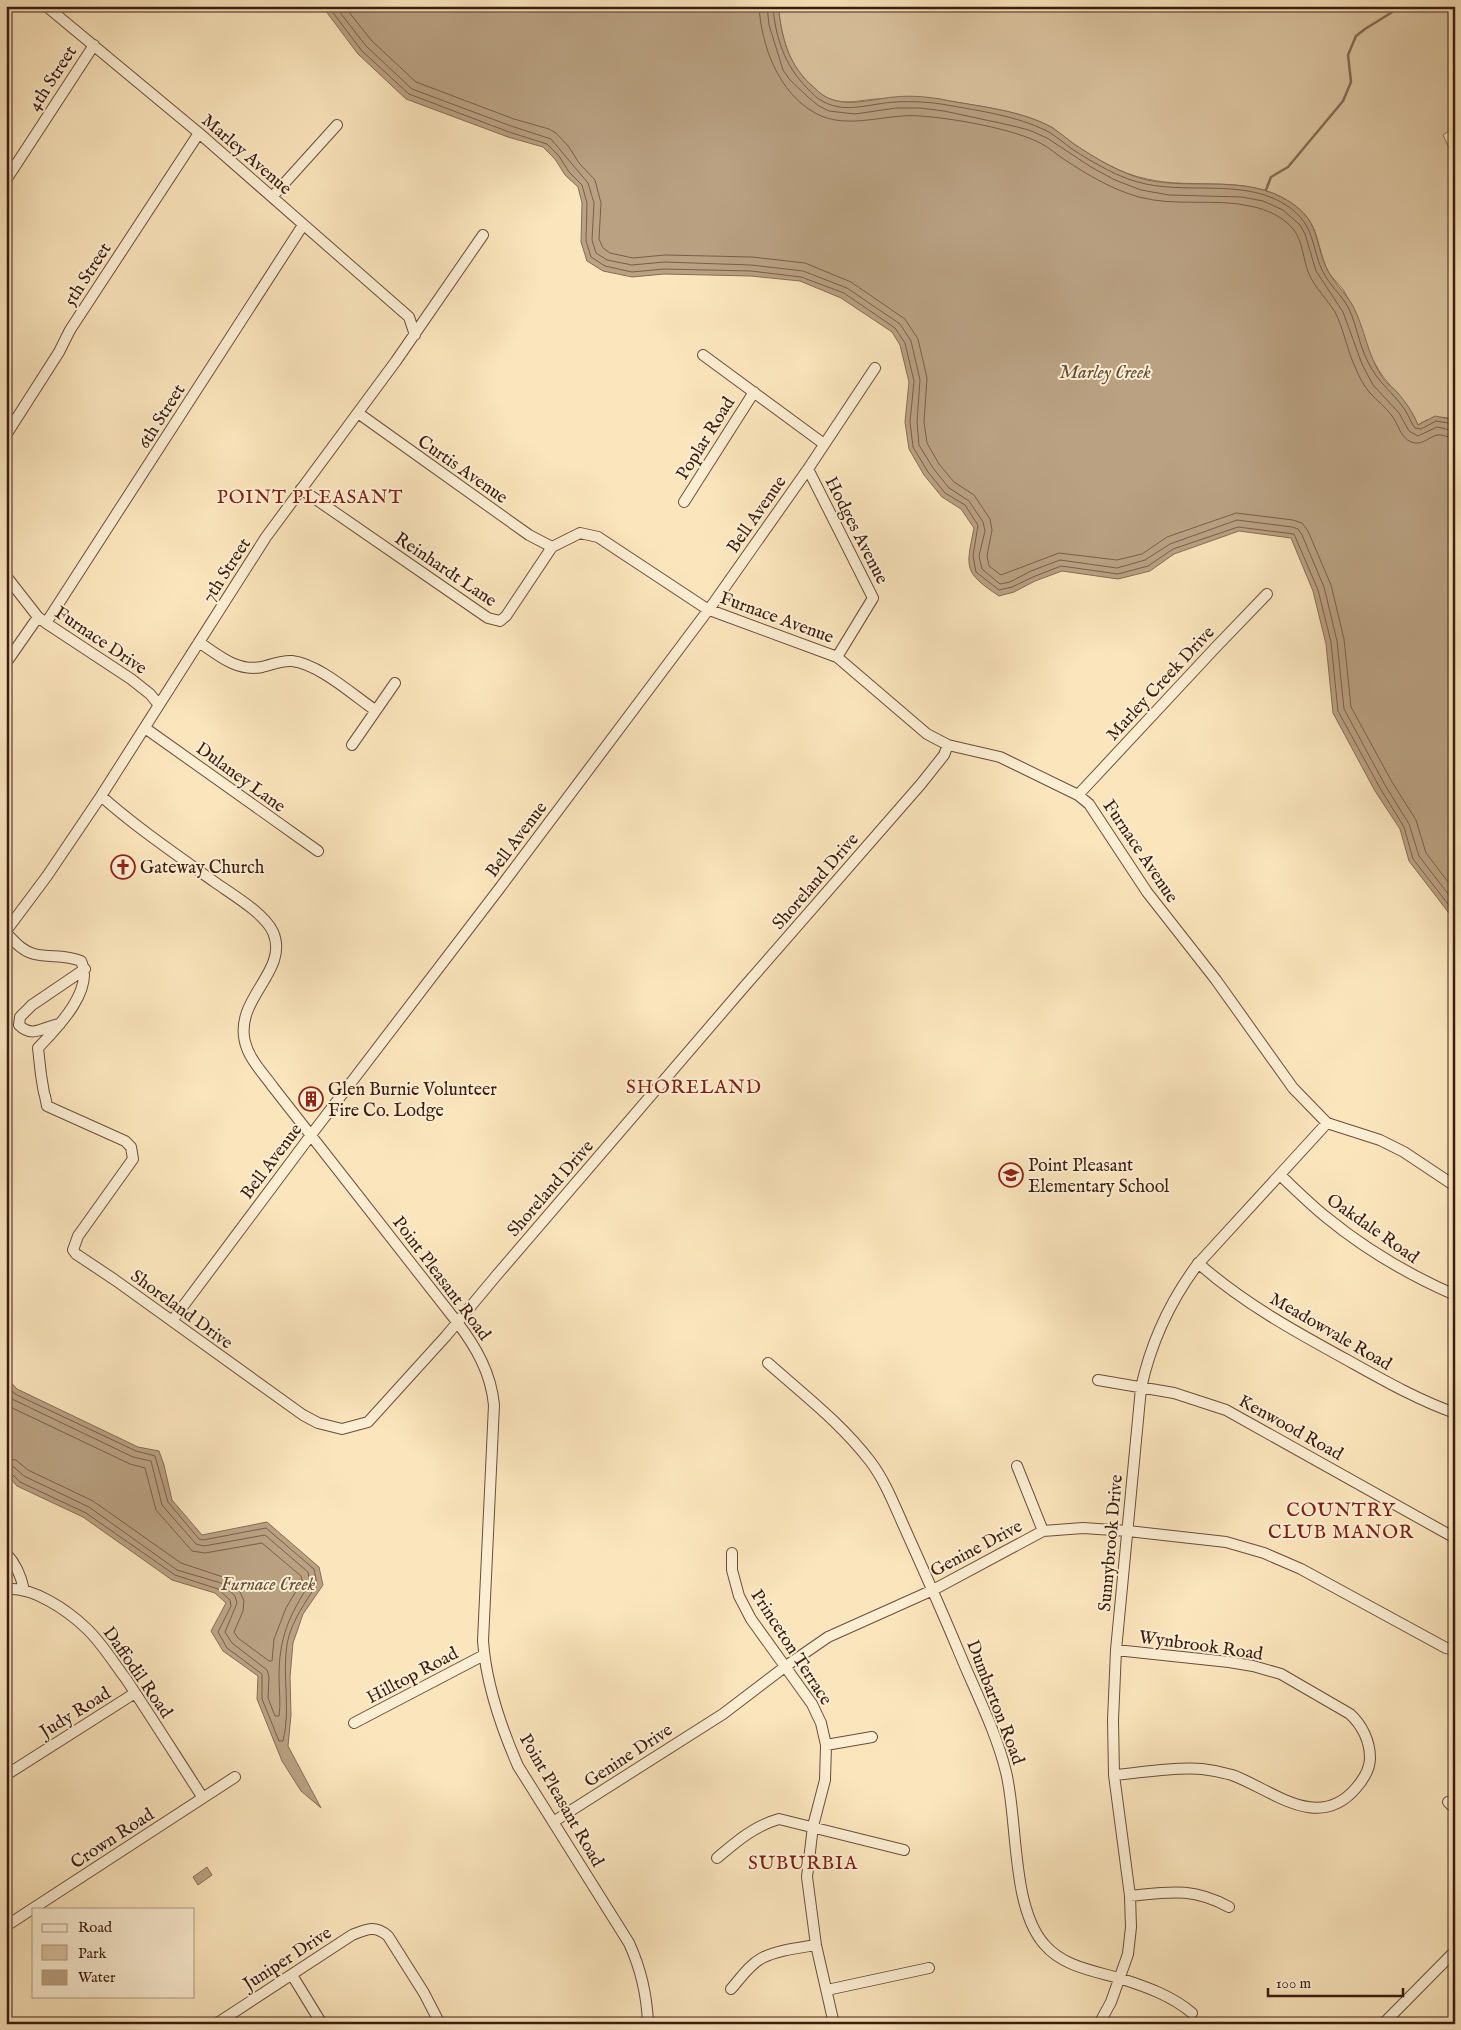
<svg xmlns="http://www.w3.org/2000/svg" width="1461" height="2030" font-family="'IM FELL English',serif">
  <rect width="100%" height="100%" fill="#fbe5bc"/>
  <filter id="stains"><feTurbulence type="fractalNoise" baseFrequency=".004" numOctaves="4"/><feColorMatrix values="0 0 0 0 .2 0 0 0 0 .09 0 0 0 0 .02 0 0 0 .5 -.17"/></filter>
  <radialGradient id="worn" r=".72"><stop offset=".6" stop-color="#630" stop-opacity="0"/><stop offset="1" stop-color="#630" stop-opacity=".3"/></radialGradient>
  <!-- green -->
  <path fill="#dac39f" stroke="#8a7058" d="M778 6H1455V127L1443 135 1455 161V420C1442 415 1429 417 1418 425 1408 400 1386 386 1374 362 1361 340 1357 312 1344 291 1338 282 1330 277 1326 267 1315 239 1319 221 1290 202 1248 174 1193 190 1147 179 1121 174 1095 158 1074 144 1067 139 1060 133 1053 128 1023 111 983 107 950 101 926 96 901 97 877 99 859 100 844 106 826 97 820 94 815 88 810 84 787 62 782 37 778 6Z"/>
  <!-- water -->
  <path fill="#b9a182" stroke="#866c54" d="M322 6H778C782 37 787 62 810 84 815 88 820 94 826 97 848 108 871 99 894 97 912 95 932 97 950 101 983 107 1023 111 1053 128 1060 133 1067 139 1074 144 1095 158 1121 174 1147 180 1194 190 1247 174 1290 202 1319 221 1314 239 1326 267 1332 281 1345 292 1353 306 1365 329 1367 354 1382 377 1386 383 1392 387 1397 392 1406 402 1413 413 1418 425L1435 416 1455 420V921L1409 861 1400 829 1375 791 1333 713 1326 644 1313 591 1291 538 1239 531 1174 554 1150 571 1118 579 1062 571 1035 581 1014 592 999 596C963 572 966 568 974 528L961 509 942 497 924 475 909 449 905 422 909 382 900 345 892 332 841 298 800 281 751 276 664 274 632 277 603 271 587 261 581 242 582 203 578 187 565 175 555 159 543 147 508 137 406 99 358 54Z
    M6 1377 17 1389 138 1447 159 1451 164 1465 172 1500 202 1535 267 1522 319 1567 323 1585 303 1614 293 1643 290 1677 291 1715 288 1746 321 1808 301 1791 282 1761 257 1699 258 1676 223 1651 211 1631 226 1603 215 1593 172 1580 83 1517 17 1486 6 1474Z
    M207 1867 212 1875 198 1885 193 1877Z"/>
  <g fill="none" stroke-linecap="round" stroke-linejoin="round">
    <!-- shore -->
    <path stroke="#7a5e49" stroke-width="1" d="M328 6 362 51 409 94 509 132 547 144 559 156 569 172 582 185 587 203 586 241 591 257 605 266 632 272 664 269 751 271 801 277 844 293 895 328 905 343 914 381 910 422 913 447 928 472 945 493 965 505 978 525 973 556 976 572 999 590 1012 587 1033 577 1061 566 1118 574 1148 566 1173 549 1238 527 1294 534 1318 590 1331 642 1338 711 1380 788 1404 827 1413 859 1455 913
      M335 6 366 46 412 89 511 126 551 139 588 183 594 203 592 240 596 253 607 260 632 265 664 262 751 265 803 271 847 288 900 324 911 341 920 380 917 422 919 445 933 468 949 488 969 501 983 522 985 531 979 556 982 569 1000 584 1010 582 1031 571 1060 560 1117 568 1145 560 1170 544 1237 520 1292 527 1298 529 1302 535 1324 587 1337 641 1344 709 1385 785 1409 824 1419 856 1455 903
      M344 6 372 41 416 82 514 119 549 129 556 133 569 147 579 163 595 180 601 203 599 239 603 248 610 253 633 258 665 255 752 257 805 263 851 282 905 319 918 339 927 378 924 422 927 443 939 464 954 482 974 495 990 519 992 530 987 556 989 566 1001 575 1059 553 1117 560 1142 554 1167 537 1236 513 1293 520 1302 523 1308 531 1331 585 1344 639 1351 707 1392 782 1416 820 1426 853 1455 891
      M759 6C761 46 779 93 815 113 847 131 886 113 920 116 952 118 1015 129 1042 144 1050 148 1057 155 1065 160 1088 175 1113 190 1139 197 1176 207 1214 198 1250 206 1266 209 1284 217 1294 230 1303 242 1303 260 1309 274 1315 288 1327 299 1335 312 1344 329 1347 351 1356 369 1359 377 1364 386 1370 393 1377 401 1386 407 1392 416 1399 425 1400 437 1411 442 1422 446 1427 438 1437 435 1442 434 1449 438 1455 438
      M767 6 769 25 783 70 790 80 809 98 819 106 829 111 855 114 896 108H920L944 111 1009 125 1029 130 1047 138 1091 167 1115 180 1141 190 1169 195 1242 197 1263 201 1283 210 1300 225 1305 234 1316 271 1343 312 1362 364 1373 385 1399 413 1409 431 1418 436 1437 427 1455 431
      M773 6C775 37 785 66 807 88 812 93 817 99 824 102 847 114 871 103 896 102 912 101 931 102 947 105 981 111 1017 116 1047 131 1056 136 1064 143 1072 149 1094 163 1120 179 1146 184 1192 194 1248 178 1289 207 1315 226 1311 245 1322 270 1329 285 1342 295 1349 309 1357 326 1359 345 1368 362 1378 383 1393 392 1405 410 1409 416 1411 423 1415 428L1421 429 1436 421 1455 424
      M6 1384 15 1394 136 1451 155 1456 168 1502 199 1539 203 1540 266 1528 314 1569 317 1584C305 1603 291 1622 287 1644 282 1676 291 1710 283 1741H279L262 1699V1674L227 1648 218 1632 231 1606 230 1600 218 1589 175 1575 86 1513 20 1482 11 1473 6 1471
      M6 1394 12 1399 133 1457 151 1461 162 1505 196 1544 204 1546 265 1535 308 1572 310 1583C289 1616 279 1637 279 1677 279 1690 281 1704 279 1716H275L268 1698 269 1677 267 1670 232 1643 225 1632 237 1603 235 1596 221 1583 177 1570 89 1507 24 1476 14 1467 6 1465
      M6 1405 130 1464 145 1468 156 1510 192 1551 205 1553 262 1543 301 1576 302 1581 286 1608 274 1639 272 1661H269L238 1638 234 1632 243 1611 244 1601 240 1592 226 1578 181 1563 93 1501 28 1470 16 1460 6 1458"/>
    <!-- stream -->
    <path stroke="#866c54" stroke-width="2.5" d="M1266 190 1271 177 1288 167 1343 101 1351 82 1348 55 1356 36 1365 29 1402 6"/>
    <!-- street casing -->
    <g stroke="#6a4e3b" stroke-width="12">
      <path id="street" d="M46 6 199 133 409 317 415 335
        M6 180 94 45
        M272 197 337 125
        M703 355 824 444
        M358 413 529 535 552 547
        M6 435 59 352 70 330 199 133
        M808 469 873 598 837 657
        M301 489 472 607 488 618 500 621 506 616 552 547
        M684 502 754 392
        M552 547 580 533 598 537 707 609 837 657 927 734 948 745 1000 757 1078 795 1089 804 1147 892 1216 980 1293 1088 1327 1123 1380 1140 1404 1152 1455 1186
        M6 576 38 617 46 623 131 679 150 694 159 705
        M46 623 303 225
        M199 642C218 655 237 672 262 667 272 665 281 660 292 661 319 664 353 695 375 710
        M6 663 38 617
        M145 728 318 851
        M352 745 395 683
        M1078 795 1216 647 1267 594
        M101 796C137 828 177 855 216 883 233 895 264 913 273 932 290 971 234 998 245 1042 249 1059 263 1073 273 1087L457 1322C476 1347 491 1373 494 1405L483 1641C486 1684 501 1727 518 1766L629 1943C641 1969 647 1996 648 2024
        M6 931 47 876 101 796 266 537 396 361 483 235
        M6 933C14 941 22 951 34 954 50 958 64 954 81 961 95 990 57 1028 38 1048L41 1075 44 1093
        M60 1024C44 1026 33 1039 19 1025L20 1017 32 1005 85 969
        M45 1096 47 1106 125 1141 131 1147 133 1159 78 1236 73 1250 76 1254 115 1280 303 1415 318 1423 342 1429 368 1422 446 1336 496 1276 744 987 921 784 944 755 948 745
        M1280 1175C1295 1189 1310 1204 1326 1217 1365 1249 1409 1275 1455 1295
        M1198 1263C1243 1303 1296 1332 1349 1361 1383 1380 1418 1400 1455 1413
        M172 1321 311 1135 499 889 715 601 808 469 875 368
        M768 1363C803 1394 842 1424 870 1461 886 1482 895 1507 906 1531 924 1571 942 1611 959 1652 975 1691 996 1731 1006 1772 1018 1820 1011 1906 1044 1944 1063 1967 1095 1971 1122 1979 1147 1987 1172 1996 1192 2013
        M1098 1380 1174 1393 1226 1410 1455 1538
        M1017 1466 1043 1531
        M6 1553C16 1564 21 1575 24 1590
        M732 1553V1570L739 1596 751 1619 812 1704 821 1723 826 1745 825 1780 813 1826 807 1877 816 1945 834 2024
        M6 1589C34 1587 67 1610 86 1628 102 1643 113 1662 126 1679 152 1718 177 1758 203 1798
        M354 1723 484 1655
        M826 1745 872 1737
        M6 1775 135 1693
        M1114 1775C1139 1773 1178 1766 1202 1769 1211 1770 1222 1772 1232 1775 1271 1789 1318 1833 1356 1788 1363 1780 1370 1769 1370 1758 1370 1741 1362 1725 1350 1714L1281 1674 1253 1666 1229 1662 1116 1650
        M1448 1802 1455 1809
        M553 1822 723 1714 786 1666 828 1637 933 1590 1043 1531 1083 1528 1128 1531 1226 1542 1264 1553 1301 1569 1446 1648 1455 1650
        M717 1858C736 1842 754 1826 779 1819L904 1850
        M1130 1896C1170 1892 1192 1887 1229 1907
        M6 1926 235 1777
        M292 1975 322 2024
        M731 1989C740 1979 749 1965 762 1958 778 1950 798 1948 816 1945
        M827 1990 929 1968
        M216 2024 352 1935C367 1929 375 1925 388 1936L424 1993 440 2024
        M1099 2024 1111 2002 1128 1954 1131 1927 1130 1896 1114 1775 1113 1720 1116 1650 1141 1388C1151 1342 1169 1303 1197 1265L1327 1123
        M1383 2024 1455 1951"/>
    </g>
    <!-- street -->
    <use href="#street" stroke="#fceed3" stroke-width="10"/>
  </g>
  <!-- icons -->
  <defs>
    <g id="church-ring" transform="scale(1.25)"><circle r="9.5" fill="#fceed3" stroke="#8f2418" stroke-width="1.5"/><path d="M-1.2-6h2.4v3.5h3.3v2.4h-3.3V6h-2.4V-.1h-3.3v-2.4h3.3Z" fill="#8f2418"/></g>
    <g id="building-ring" transform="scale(1.25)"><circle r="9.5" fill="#fceed3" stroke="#8f2418" stroke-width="1.5"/><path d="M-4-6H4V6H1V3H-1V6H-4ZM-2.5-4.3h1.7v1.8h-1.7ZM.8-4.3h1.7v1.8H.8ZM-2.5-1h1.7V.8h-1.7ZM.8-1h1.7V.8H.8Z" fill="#8f2418"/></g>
    <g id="school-ring" transform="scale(1.25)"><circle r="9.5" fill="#fceed3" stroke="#8f2418" stroke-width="1.5"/><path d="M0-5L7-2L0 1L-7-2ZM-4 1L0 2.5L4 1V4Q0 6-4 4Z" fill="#8f2418"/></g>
  </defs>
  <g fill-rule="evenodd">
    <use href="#church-ring" x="123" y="867"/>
    <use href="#building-ring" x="311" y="1099"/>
    <use href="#school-ring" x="1011" y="1175"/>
  </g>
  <g text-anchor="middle" stroke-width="4" stroke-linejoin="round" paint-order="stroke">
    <!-- street labels -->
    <g font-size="18" fill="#3a1c10" stroke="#fceed3">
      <text transform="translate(52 78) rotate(-57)" y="6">4th Street</text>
      <text transform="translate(247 154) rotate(41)" y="6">Marley Avenue</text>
      <text transform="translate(87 274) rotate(-57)" y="6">5th Street</text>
      <text transform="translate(161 416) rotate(-58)" y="6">6th Street</text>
      <text transform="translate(705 438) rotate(-58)" y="6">Poplar Road</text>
      <text transform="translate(463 469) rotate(35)" y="6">Curtis Avenue</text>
      <text transform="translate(756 514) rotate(-55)" y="6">Bell Avenue</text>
      <text transform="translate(857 530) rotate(63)" y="6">Hodges Avenue</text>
      <text transform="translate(446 569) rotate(34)" y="6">Reinhardt Lane</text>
      <text transform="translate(226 570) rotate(-57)" y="6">7th Street</text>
      <text transform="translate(777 617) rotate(20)" y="6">Furnace Avenue</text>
      <text transform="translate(101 640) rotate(34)" y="6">Furnace Drive</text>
      <text transform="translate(1160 683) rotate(-47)" y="6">Marley Creek Drive</text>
      <text transform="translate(241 777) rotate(36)" y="6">Dulaney Lane</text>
      <text transform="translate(516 839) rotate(-53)" y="6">Bell Avenue</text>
      <text transform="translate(1141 851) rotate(56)" y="6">Furnace Avenue</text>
      <text transform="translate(815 881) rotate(-49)" y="6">Shoreland Drive</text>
      <text transform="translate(271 1161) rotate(-53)" y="6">Bell Avenue</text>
      <text transform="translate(550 1188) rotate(-49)" y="6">Shoreland Drive</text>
      <text transform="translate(1373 1228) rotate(35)" y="6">Oakdale Road</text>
      <text transform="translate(442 1278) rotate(53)" y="6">Point Pleasant Road</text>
      <text transform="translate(182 1309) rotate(36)" y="6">Shoreland Drive</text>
      <text transform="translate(1331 1331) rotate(30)" y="6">Meadowvale Road</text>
      <text transform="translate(1291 1427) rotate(29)" y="6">Kenwood Road</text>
      <text transform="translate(1110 1543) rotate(-85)" y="6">Sunnybrook Drive</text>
      <text transform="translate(976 1548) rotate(-28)" y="6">Genine Drive</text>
      <text transform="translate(1201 1645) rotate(8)" y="6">Wynbrook Road</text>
      <text transform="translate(792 1647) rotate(57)" y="6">Princeton Terrace</text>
      <text transform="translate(138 1672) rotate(55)" y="6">Daffodil Road</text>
      <text transform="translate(412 1675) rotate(-28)" y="6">Hilltop Road</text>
      <text transform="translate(996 1702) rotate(69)" y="6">Dumbarton Road</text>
      <text transform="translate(75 1712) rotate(-32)" y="6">Judy Road</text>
      <text transform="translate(628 1755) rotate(-33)" y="6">Genine Drive</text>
      <text transform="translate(562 1800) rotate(60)" y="6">Point Pleasant Road</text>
      <text transform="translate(112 1838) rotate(-33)" y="6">Crown Road</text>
      <text transform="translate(287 1958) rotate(-33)" y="6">Juniper Drive</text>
    </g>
    <!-- poi labels -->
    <g font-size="18" fill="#3a1c10" stroke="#fceed3" text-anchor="start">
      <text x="140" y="873">Gateway Church</text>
      <text x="328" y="1095">Glen Burnie Volunteer<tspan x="328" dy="21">Fire Co. Lodge</tspan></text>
      <text x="1028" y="1171">Point Pleasant<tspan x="1028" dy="21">Elementary School</tspan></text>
    </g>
    <!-- water labels -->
    <g font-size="19" font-style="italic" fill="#664b38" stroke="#fceed3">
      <text x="1105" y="378">Marley Creek</text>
      <text x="268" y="1590">Furnace Creek</text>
    </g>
    <!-- neighbourhood labels -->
    <g font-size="19" letter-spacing="1" fill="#7a1f14" stroke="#fceed3">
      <text x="310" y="503">POINT PLEASANT</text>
      <text x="694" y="1093">SHORELAND</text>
      <text x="1341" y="1516">COUNTRY<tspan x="1341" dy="22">CLUB MANOR</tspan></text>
      <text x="803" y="1869">SUBURBIA</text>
    </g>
  </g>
  <!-- margin -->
  <rect width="1461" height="2030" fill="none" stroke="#fbe5bc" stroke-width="25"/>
  <rect x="8" y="8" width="1446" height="2015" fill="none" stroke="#3a1c10" stroke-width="2.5"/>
  <rect x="12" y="12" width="1436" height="2005" fill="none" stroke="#3a1c10"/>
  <!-- legend -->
  <rect x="32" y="1908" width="162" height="90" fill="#fceed3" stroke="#ae9a85"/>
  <rect x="42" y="1924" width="25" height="8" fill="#fceed3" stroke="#ae9a85"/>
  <text x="78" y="1932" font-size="15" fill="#3a1c10">Road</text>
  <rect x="42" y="1945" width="25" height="15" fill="#dac39f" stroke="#ae9a85"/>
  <text x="78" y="1958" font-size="15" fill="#3a1c10">Park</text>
  <rect x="42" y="1970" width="25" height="15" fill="#b9a182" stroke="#ae9a85"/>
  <text x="78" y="1982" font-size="15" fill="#3a1c10">Water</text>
  <!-- scale -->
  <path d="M1268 1988v8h135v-8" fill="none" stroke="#3a1c10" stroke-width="2.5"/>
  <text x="1276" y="1988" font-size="15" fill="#3a1c10" stroke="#fceed3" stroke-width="4" paint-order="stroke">100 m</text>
  <rect width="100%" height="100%" filter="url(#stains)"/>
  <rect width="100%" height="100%" fill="url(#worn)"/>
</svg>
